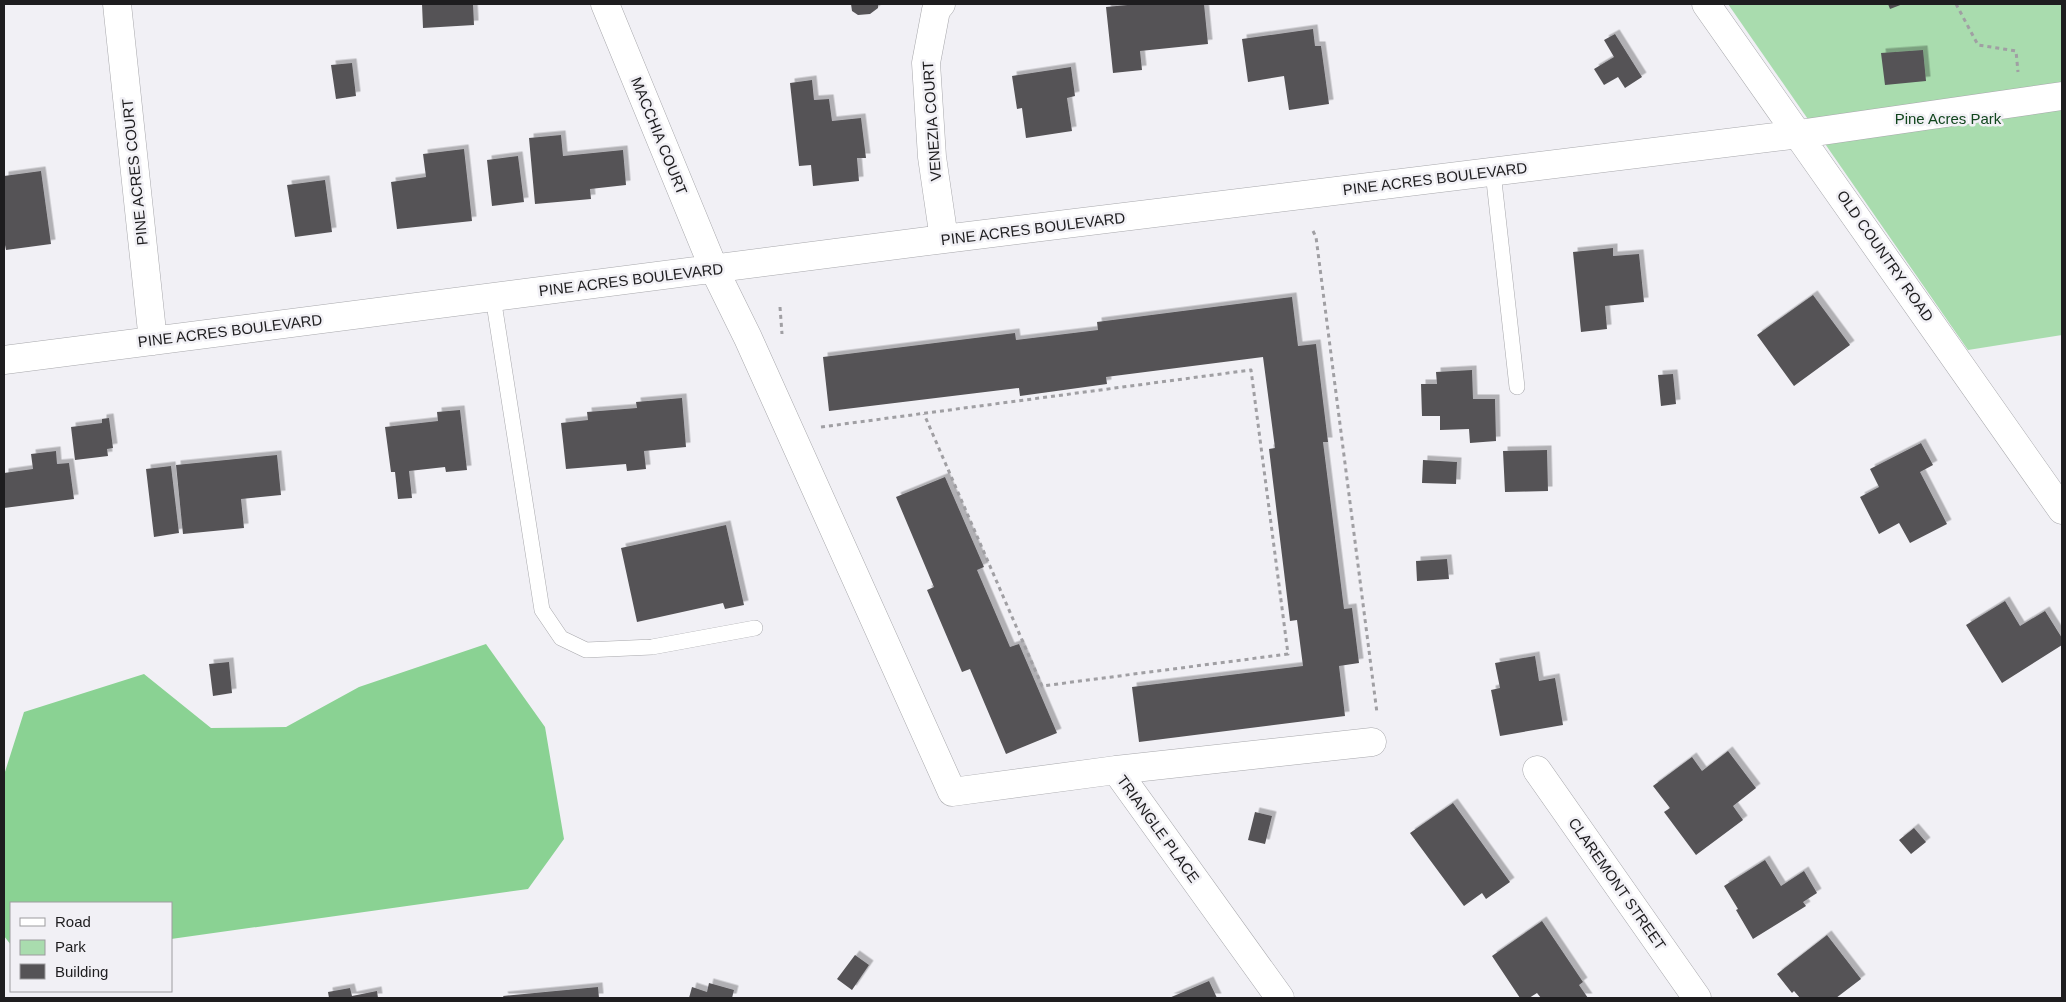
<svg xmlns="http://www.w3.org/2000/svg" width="2066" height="1002" font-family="Helvetica,sans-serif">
  <defs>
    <filter id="shadow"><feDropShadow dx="4.5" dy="-4.5" stdDeviation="0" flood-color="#0004"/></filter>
  </defs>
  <rect width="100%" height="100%" fill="#f1f0f5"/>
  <!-- green -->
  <path fill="#a9dcae" d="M1728 4H2062V335L1968 350Z"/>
  <!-- forest -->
  <path fill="#8ad293" d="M486 644 545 727 564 839 528 889 171 939V903H11V945L4 936V775L24 712 144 674 211 728 286 727 359 687Z"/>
  <!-- building -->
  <path fill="#555356" filter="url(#shadow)" d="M422 4H473L474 25 423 28Z
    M851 4H878V8L870 14 858 15 852 11Z
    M1138 4H1204L1208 44 1140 51 1142 70 1113 73 1106 7Z
    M1888 4H1903L1890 9Z
    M1313 29 1315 46H1321L1329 104 1289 110 1284 76 1248 82 1242 39Z
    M1615 34 1642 77 1625 88 1618 77 1604 85 1594 69 1614 57 1604 40Z
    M1923 50 1926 81 1885 85 1881 53Z
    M352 63 356 96 336 99 331 65Z
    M1071 67 1075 96 1067 98 1072 131 1026 138 1022 108 1017 109 1012 76Z
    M812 80 814 100 829 99 832 121 861 118 866 158H857L859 181 813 186 811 165 799 166 790 83Z
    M561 135 563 156 623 150 626 185 590 189 591 199 535 204 529 138Z
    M464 149 472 221 397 229 391 182 426 177 423 154Z
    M518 156 524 202 492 206 487 160Z
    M41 171 51 244 6 250 4 240V176Z
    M325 180 332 232 295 237 287 185Z
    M1613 248V256L1639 254 1644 302 1605 306 1607 329 1581 332 1573 252Z
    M1813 295 1850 345 1794 386 1757 335Z
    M1292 297 1298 346 1316 344 1328 442H1323L1344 609 1352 608 1359 663 1339 666 1345 716 1139 742 1132 687 1303 666 1297 620 1290 621 1269 449 1275 448 1263 357 1106 377 1107 384 1020 396 1019 388 829 411 823 357 1015 333 1016 340 1098 330 1097 322Z
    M1472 370 1473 399H1495L1496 441 1470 443 1469 429 1440 430V416H1422L1421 384H1437L1436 372Z
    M1673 374 1676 404 1661 406 1658 375Z
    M682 398 686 447 644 451 646 469 627 471 626 464 566 469 561 423 588 420 587 412 637 408 636 402Z
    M460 410 467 470 446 472 445 467 409 471 412 498 398 499 395 472H391L385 427 438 421 437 412Z
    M109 418 113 448 107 449 108 456 75 460 71 427 102 423V419Z
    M1921 443 1933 465 1920 472 1947 524 1910 543 1899 523 1879 534 1860 497 1879 487 1870 469Z
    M1547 450 1548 491 1505 492 1503 451Z
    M56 451 57 464 69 463 74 499 4 508V473L33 469 31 454Z
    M277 455 281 495 241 499 244 528 183 534 176 465Z
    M1423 460 1457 462 1456 484 1422 483Z
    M171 466 179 533 154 537 146 469Z
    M945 477 984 567 977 570 1010 647 1019 644 1057 733 1006 754 970 669 962 672 927 590 934 587 896 497Z
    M726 525 744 605 725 609 723 603 637 622 621 548Z
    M1447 559 1449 579 1417 581 1416 561Z
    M2005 601 2020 626 2045 611 2062 638V645L2002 683 1966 625Z
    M1535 656 1539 681 1555 678 1563 725 1500 736 1491 690 1500 688 1495 663Z
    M229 662 232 693 213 696 209 664Z
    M1728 751 1756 788 1733 806 1743 820 1696 855 1664 812 1670 808 1653 786 1692 757 1702 771Z
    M1453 803 1510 882 1486 899 1482 893 1464 906 1410 833Z
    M1255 812 1272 816 1265 844 1248 840Z
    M1914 828 1926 842 1911 854 1899 840Z
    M1765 860 1781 886 1804 871 1817 893 1803 902 1806 906 1753 939 1736 910 1738 909 1724 886Z
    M1542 921 1583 982 1579 985 1588 998H1541L1537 993 1529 998H1520L1492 956Z
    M1827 935 1861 979 1836 998H1800L1794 991 1792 993 1777 974Z
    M855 955 869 965 852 990 837 979Z
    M1209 981 1217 998H1169Z
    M709 983 734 990 732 998H689L692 987 707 992Z
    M598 987 599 998H504L503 996Z
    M350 988 352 996 377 991 378 998H329L328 992Z"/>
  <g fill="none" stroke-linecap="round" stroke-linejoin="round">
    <!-- lane casing -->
    <g stroke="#a8a8ac" stroke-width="16">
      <path id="lane" d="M1493 172 1517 387
        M493 297 542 610 561 638 586 650 652 647 755 628"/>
    </g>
    <!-- street casing -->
    <g stroke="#a8a8ac" stroke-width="29">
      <path id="street" d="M117 4 153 341
        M605 4 714 269 748 338 952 792 1116 770
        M941 4 936 10 926 63 932 157 944 239
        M1706 4 2062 510
        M4 360 944 239 1800 134 2062 96
        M1537 770 1697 998
        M1280 998 1116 770 1372 742"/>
    </g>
    <!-- path -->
    <path stroke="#a09fa3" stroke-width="3" stroke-dasharray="4 4" stroke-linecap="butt" d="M1956 4 1978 45 2016 51 2018 72
      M1313 231 1316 237 1377 713
      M780 307 782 334
      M821 427 1251 370 1288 654 1042 686 924 414"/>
    <!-- lane -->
    <use href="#lane" stroke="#fff" stroke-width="15"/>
    <!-- street -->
    <use href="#street" stroke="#fff" stroke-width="28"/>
  </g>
  <g text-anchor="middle" stroke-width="5" stroke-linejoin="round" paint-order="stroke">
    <!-- park labels -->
    <g font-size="15" fill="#11451d" stroke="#f1f0f5">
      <text x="1948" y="124">Pine Acres Park</text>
    </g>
    <!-- street labels -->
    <g font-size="15" fill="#1e1d1f" stroke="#f1f0f5">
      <text transform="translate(932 121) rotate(-94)" y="5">VENEZIA COURT</text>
      <text transform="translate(659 136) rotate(68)" y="5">MACCHIA COURT</text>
      <text transform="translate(135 172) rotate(-96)" y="5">PINE ACRES COURT</text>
      <text transform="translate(1435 179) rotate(-7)" y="5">PINE ACRES BOULEVARD</text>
      <text transform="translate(1033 229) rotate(-7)" y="5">PINE ACRES BOULEVARD</text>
      <text transform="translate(1885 256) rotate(55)" y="5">OLD COUNTRY ROAD</text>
      <text transform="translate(631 280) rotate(-7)" y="5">PINE ACRES BOULEVARD</text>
      <text transform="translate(230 331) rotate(-7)" y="5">PINE ACRES BOULEVARD</text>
      <text transform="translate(1158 829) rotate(54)" y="5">TRIANGLE PLACE</text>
      <text transform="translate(1617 884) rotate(55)" y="5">CLAREMONT STREET</text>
    </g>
  </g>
  <!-- border -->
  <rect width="2066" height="1002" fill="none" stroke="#1e1d1f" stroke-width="10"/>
  <!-- legend -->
  <rect x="10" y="902" width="162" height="90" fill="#f1f0f5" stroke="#9d9c9f"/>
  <rect x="20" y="918" width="25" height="8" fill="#ffffff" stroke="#9d9c9f"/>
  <text x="55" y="927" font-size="15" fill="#1e1d1f">Road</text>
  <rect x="20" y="940" width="25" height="15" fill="#a9dcae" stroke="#9d9c9f"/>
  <text x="55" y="952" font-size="15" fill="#1e1d1f">Park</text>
  <rect x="20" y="964" width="25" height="15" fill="#555356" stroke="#9d9c9f"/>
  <text x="55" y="977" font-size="15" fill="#1e1d1f">Building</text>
</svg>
